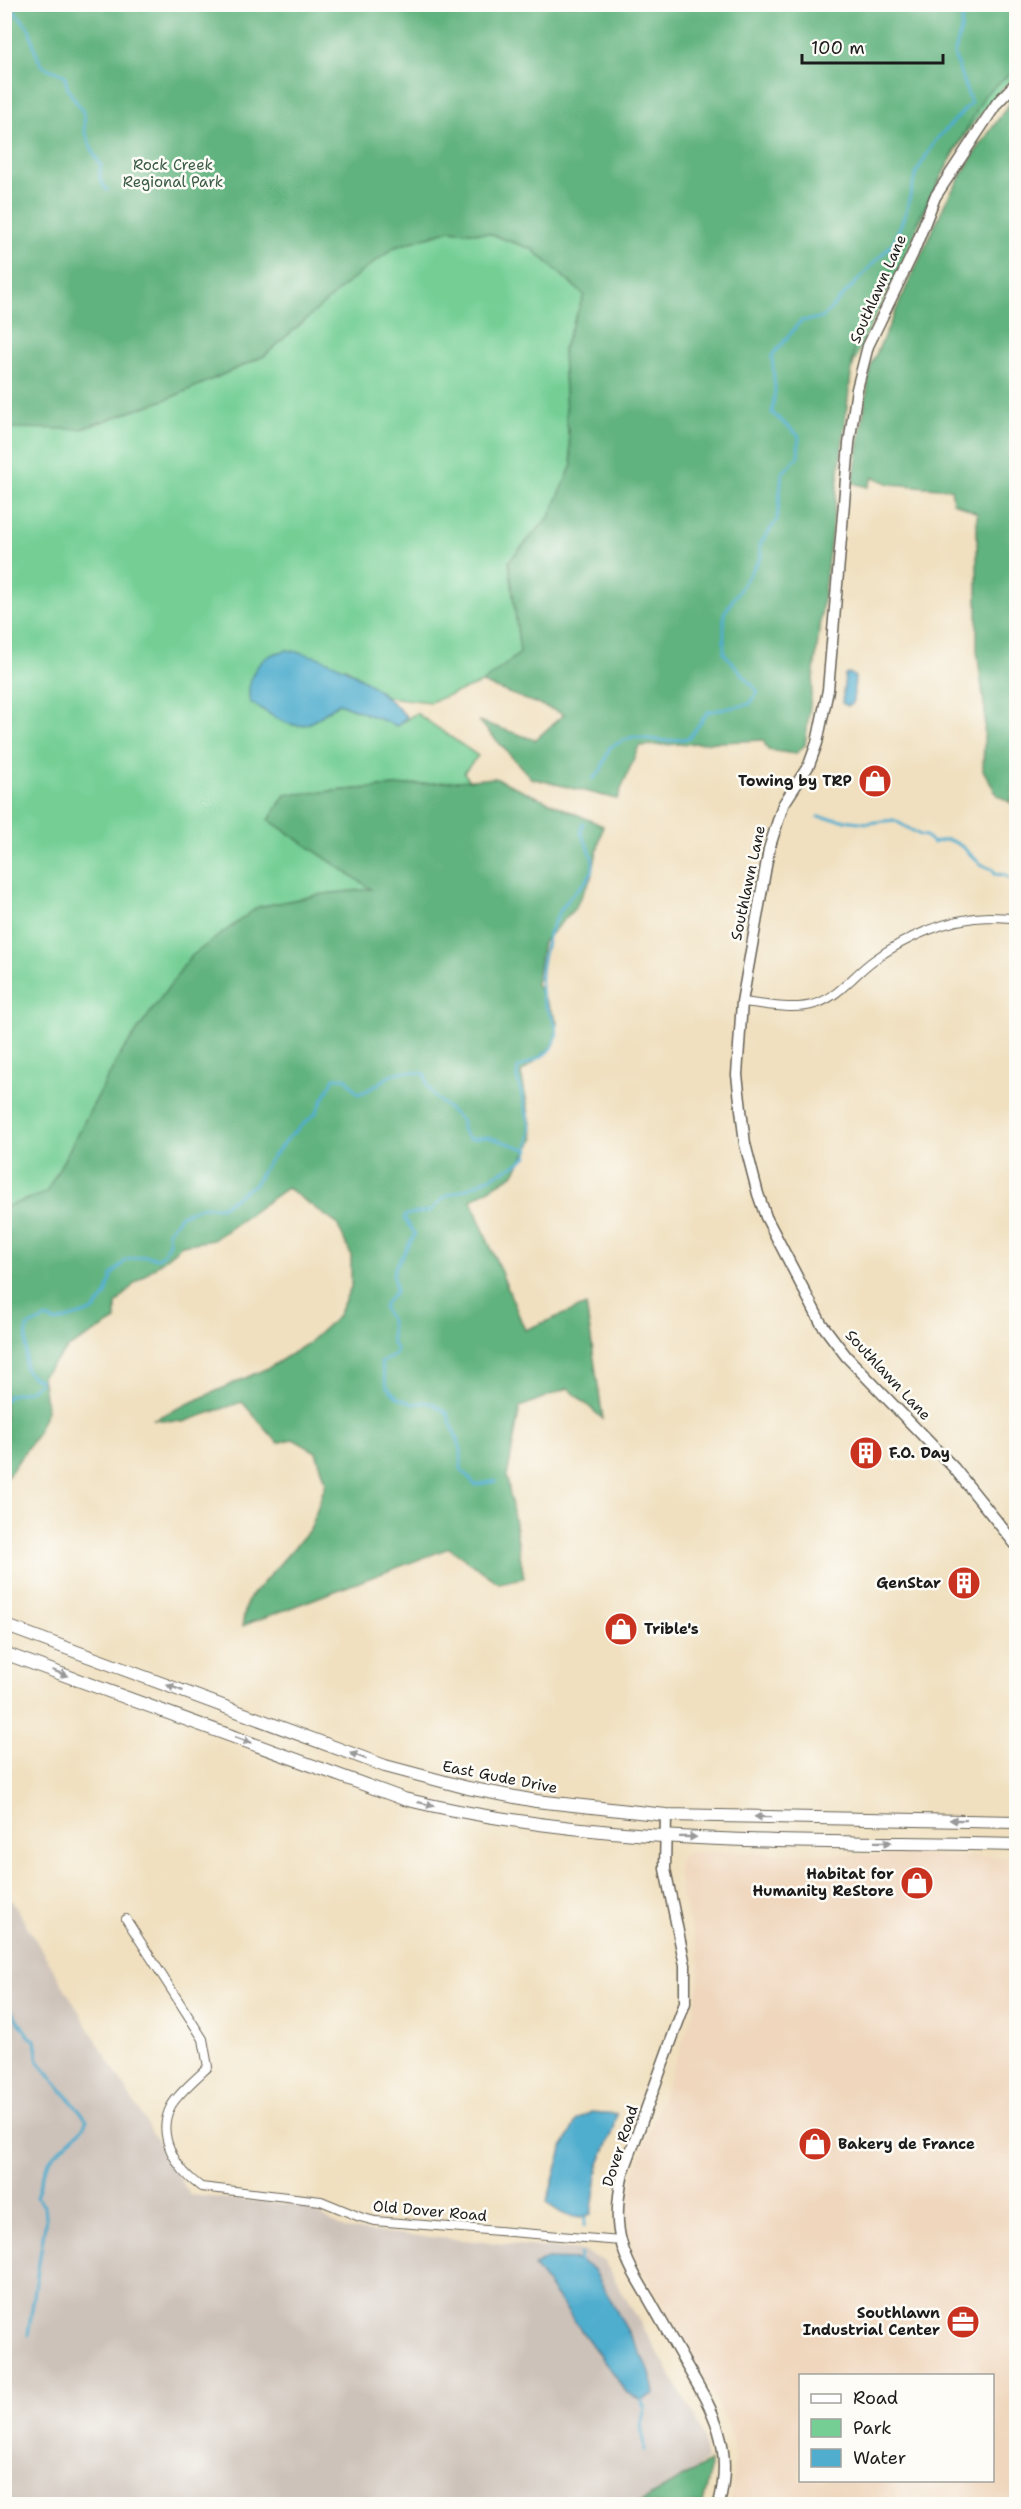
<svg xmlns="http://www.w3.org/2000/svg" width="1021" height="2509" font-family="'Shantell Sans',sans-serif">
  <rect width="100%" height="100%" fill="#fdfcf7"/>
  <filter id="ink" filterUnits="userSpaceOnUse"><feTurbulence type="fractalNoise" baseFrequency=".0167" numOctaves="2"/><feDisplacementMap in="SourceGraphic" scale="12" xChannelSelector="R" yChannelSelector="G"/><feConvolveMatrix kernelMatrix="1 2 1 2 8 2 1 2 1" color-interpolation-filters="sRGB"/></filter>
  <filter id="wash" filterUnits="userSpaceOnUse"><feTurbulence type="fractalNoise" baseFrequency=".008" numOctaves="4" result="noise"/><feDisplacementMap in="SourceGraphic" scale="24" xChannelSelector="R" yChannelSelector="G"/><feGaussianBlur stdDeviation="1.35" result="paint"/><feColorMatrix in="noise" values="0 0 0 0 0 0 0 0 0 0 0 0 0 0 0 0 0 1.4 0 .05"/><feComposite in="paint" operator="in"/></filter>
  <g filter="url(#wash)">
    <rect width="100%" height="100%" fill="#f0e0c0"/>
    <!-- built -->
    <path fill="#efd6bc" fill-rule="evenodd" d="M688 1852 1016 1857V2504H730L734 2461 732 2439 726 2419 639 2264 632 2247 627 2214 634 2173 694 2011 699 1978 698 1949 681 1895 678 1870 679 1860ZM800 2376H992V2480H800Z"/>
    <!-- industrial -->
    <path fill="#cdc2b9" d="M4 1888 190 2195 305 2206 344 2229 582 2251 604 2261 693 2413 704 2438 706 2460 652 2504H5Z"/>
    <!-- green -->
    <path fill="#75cf95" stroke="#487658" stroke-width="1.5" d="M4 5H1016V76C958 124 928 206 897 273 882 305 863 335 852 368L578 136 81 429 170 398 264 356 351 279 395 247 450 230 490 234 532 249 585 295 563 349 566 414 572 465 550 516 509 561 521 653 482 683 430 702 388 697 345 667 250 702C265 710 289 731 307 724 318 720 329 710 339 703L397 726 416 713 478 756 464 772 477 795 444 796 419 784 285 795 269 820 372 889 324 894 258 907 120 1055 46 1193 5 1207Z"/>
    <!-- forest -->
    <path fill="#60b27e" stroke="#3e674d" stroke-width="1.5" d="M5 5H1016V69L985 95 900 253 855 342 805 745 795 754 768 750 763 740 639 746 617 799 531 778 479 721 535 740 564 714 482 683 520 653 509 561 550 516 572 465 566 414 563 349 584 295 532 249 490 234 450 230 395 247 351 280 264 356 170 398 81 429 5 428Z
      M1016 94V773L1011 803 997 795 983 770 985 711 977 651V513L953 502 951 489 890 484 873 477 868 487 853 483 871 365 946 201 976 151Z
      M495 778 603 826 591 878 575 908 543 942 536 984 557 1021 555 1044 521 1073 534 1139 513 1175 471 1200 525 1330 586 1305 603 1419 568 1388 520 1407 507 1477 524 1578 499 1583 449 1548 242 1626 247 1601 311 1528 326 1482 316 1452 293 1439 278 1443 242 1402 183 1422 154 1419 272 1366 307 1344 337 1317 351 1287V1255L337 1224 287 1188 213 1240 182 1245 134 1284 116 1304V1320L68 1348 42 1376 47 1410 35 1437 5 1480V1207L46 1193 120 1055 190 957 258 907 324 894 371 889 269 820 285 795Z
      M710 2461 709 2478 703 2504H637Z"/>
    <!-- water -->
    <path fill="#50adce" stroke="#366475" stroke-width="1.5" d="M287 650C335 657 374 682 407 717L397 726 339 703C329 710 318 720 307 724 289 731 265 710 250 702 246 685 253 667 267 657 272 653 281 652 287 650Z
      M850 673 855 677 853 703 848 706 842 703 845 675Z
      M591 2112 617 2114 614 2129 599 2164 591 2214C574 2222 559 2214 547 2202L561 2152 576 2121Z
      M545 2259 579 2260 594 2270 650 2372 654 2394 641 2400 627 2393 534 2266Z"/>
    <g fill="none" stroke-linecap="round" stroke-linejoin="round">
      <!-- stream -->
      <path stroke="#50adce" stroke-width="3" d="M14 4 13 9C17 16 28 24 30 31 32 39 37 62 43 66 49 70 58 71 65 76 68 99 76 96 83 113 86 118 83 126 85 132 90 143 93 155 101 165 98 176 100 181 107 190
        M593 779 601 770 610 747 632 737 667 741 689 738 708 712 750 704 758 692 724 653V613L761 557 760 544 777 520 782 473 798 457 799 436 772 413 775 390 772 356 801 321 822 318 893 243 906 212 916 173 935 141 971 103 954 55 961 30 964 4
        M818 817 868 823 894 820 920 835 926 836 933 843C938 842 942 839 947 840 966 842 974 866 993 869L995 874 1005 875 1008 878
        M4 1402 9 1395 29 1391 39 1383V1379L32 1377 25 1369 27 1327 46 1318 56 1322 93 1311 106 1295 112 1275 126 1260 145 1256 158 1258 163 1255 169 1243 168 1232 181 1215 201 1207H221L255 1184 266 1165 289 1137 316 1113 334 1078H346L358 1094C390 1084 384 1065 425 1074L427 1085 435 1097 462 1121V1130L469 1139 488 1137 529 1150
        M496 1481 475 1485 461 1469V1449L447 1413 434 1404 425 1402 413 1404 397 1397 387 1387 381 1363 395 1355 397 1350 392 1342 391 1321 384 1309 385 1304 396 1291 393 1273 396 1266 415 1234 404 1218 406 1215 430 1211 446 1196 467 1189 519 1163 527 1156 531 1129 517 1077 518 1068C532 1061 552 1055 556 1038 560 1023 547 1013 543 1000 538 983 541 966 545 950 548 932 557 914 568 900 575 889 591 881 593 867 594 854 586 844 581 833L583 823
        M4 2001 29 2036 35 2040 38 2061 87 2120C79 2138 64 2143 52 2158 42 2169 41 2184 36 2197L45 2207 46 2217 28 2335
        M584 2226 585 2218
        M579 2260 580 2254
        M641 2400 645 2409 641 2423 644 2450"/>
    </g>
  </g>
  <g filter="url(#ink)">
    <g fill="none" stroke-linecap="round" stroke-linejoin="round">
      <!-- minor casing -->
      <g stroke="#666155" stroke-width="10">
        <path id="minor" d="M742 1002C765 1004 793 1011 815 1004 839 997 854 974 874 960 906 937 948 918 989 917 998 917 1007 918 1016 918
          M126 1919 203 2039 208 2067C197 2078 176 2095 170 2108 156 2137 177 2170 201 2187L321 2201 360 2217 375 2221 621 2241"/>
      </g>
      <!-- tertiary casing -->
      <g stroke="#666155" stroke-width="13">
        <path id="tertiary" d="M1016 83 997 103 935 197 913 253 868 346 857 389 849 444 828 690 817 743 809 765 783 805 769 849 742 1002 737 1075 745 1144 758 1194 766 1217 821 1323 846 1356 954 1468 1016 1545
          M666 1815 665 1869 685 1965V2003L623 2173C618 2195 615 2219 621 2241 626 2262 638 2281 649 2299 661 2320 673 2342 685 2363 714 2412 734 2446 719 2504"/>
      </g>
      <!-- secondary casing -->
      <g stroke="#666155" stroke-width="14">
        <path id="secondary" d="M4 1625 385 1766 468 1788 536 1801 666 1815 1016 1822
          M4 1653 404 1799C604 1848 812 1840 1016 1845"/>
      </g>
      <!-- minor -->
      <use href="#minor" stroke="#fff" stroke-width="8"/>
      <!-- tertiary -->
      <use href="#tertiary" stroke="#fff" stroke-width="10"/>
      <!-- secondary -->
      <use href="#secondary" stroke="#fff" stroke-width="12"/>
    </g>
    <!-- one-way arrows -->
    <defs><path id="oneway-solid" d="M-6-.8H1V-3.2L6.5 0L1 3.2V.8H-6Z" transform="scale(1.5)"/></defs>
    <g fill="#999">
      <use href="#oneway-solid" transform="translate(60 1673) rotate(20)"/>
      <use href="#oneway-solid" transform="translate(175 1688) rotate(-160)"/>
      <use href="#oneway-solid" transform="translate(243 1740) rotate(20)"/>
      <use href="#oneway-solid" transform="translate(358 1756) rotate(-160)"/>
      <use href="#oneway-solid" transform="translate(426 1804) rotate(14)"/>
      <use href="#oneway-solid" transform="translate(763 1817) rotate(-179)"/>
      <use href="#oneway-solid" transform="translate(958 1820) rotate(-179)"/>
      <use href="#oneway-solid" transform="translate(688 1837) rotate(1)"/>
      <use href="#oneway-solid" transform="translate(883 1842) rotate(1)"/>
    </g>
  </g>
  <!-- icons -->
  <defs>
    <g id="shop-disc" transform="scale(1.725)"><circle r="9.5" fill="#c8321e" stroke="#fdfcf7"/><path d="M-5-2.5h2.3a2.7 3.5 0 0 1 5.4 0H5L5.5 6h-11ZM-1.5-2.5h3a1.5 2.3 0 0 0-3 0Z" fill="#fff"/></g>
    <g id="building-disc" transform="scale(1.725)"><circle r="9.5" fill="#c8321e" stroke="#fdfcf7"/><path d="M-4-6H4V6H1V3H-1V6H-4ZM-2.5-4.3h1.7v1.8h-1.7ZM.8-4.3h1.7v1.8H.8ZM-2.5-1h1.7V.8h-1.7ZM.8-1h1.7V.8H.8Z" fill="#fff"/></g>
    <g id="office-disc" transform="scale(1.725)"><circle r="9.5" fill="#c8321e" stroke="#fdfcf7"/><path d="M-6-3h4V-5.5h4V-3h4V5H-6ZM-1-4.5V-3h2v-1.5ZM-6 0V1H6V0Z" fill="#fff"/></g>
  </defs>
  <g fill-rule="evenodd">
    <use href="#shop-disc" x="875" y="781"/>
    <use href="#building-disc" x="866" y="1453"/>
    <use href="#building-disc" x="964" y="1583"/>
    <use href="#shop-disc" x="621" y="1629"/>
    <use href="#shop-disc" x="917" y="1883"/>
    <use href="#shop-disc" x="815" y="2144"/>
    <use href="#office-disc" x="963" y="2322"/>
  </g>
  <g text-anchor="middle" stroke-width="5" stroke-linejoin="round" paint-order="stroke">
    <!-- park labels -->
    <g font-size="15" fill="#3b5b46" stroke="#fdfcf7">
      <text x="173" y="170">Rock Creek<tspan x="173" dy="17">Regional Park</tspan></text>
    </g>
    <!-- street labels -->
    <g font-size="15" fill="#1c1c1c" stroke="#fdfcf7">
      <text transform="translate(878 289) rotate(-66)" y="5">Southlawn Lane</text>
      <text transform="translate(748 883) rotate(-78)" y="5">Southlawn Lane</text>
      <text transform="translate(888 1375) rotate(47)" y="5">Southlawn Lane</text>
      <text transform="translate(500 1777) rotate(11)" y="5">East Gude Drive</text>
      <text transform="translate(620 2146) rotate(-72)" y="5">Dover Road</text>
      <text transform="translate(430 2211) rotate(5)" y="5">Old Dover Road</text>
    </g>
    <!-- poi labels -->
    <g font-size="15" font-weight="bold" fill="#1c1c1c" stroke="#fdfcf7" text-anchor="end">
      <text x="852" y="786">Towing by TRP</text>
      <text x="889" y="1458" text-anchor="start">F.O. Day</text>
      <text x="941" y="1588">GenStar</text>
      <text x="644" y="1634" text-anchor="start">Trible's</text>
      <text x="894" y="1879">Habitat for<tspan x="894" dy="17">Humanity ReStore</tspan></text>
      <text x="838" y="2149" text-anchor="start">Bakery de France</text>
      <text x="940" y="2318">Southlawn<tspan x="940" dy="17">Industrial Center</tspan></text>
    </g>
  </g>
  <!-- margin -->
  <rect width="1021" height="2509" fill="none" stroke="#fdfcf7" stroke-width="24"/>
  <!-- legend -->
  <rect x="799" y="2374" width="195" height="108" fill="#fdfcf7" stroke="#a3a29f" stroke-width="1.5"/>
  <rect x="811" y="2394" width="30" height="9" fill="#ffffff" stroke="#a3a29f" stroke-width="1.5"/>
  <text x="853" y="2404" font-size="18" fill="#1c1c1c">Road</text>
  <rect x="811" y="2419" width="30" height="18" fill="#75cf95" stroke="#a3a29f" stroke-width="1.5"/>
  <text x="853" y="2434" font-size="18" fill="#1c1c1c">Park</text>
  <rect x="811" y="2449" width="30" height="18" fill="#50adce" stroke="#a3a29f" stroke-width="1.5"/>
  <text x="853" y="2464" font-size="18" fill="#1c1c1c">Water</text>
  <!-- scale -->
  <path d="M802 54v9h141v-9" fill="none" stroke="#1c1c1c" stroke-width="3"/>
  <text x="811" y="54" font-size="18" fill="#1c1c1c" stroke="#fdfcf7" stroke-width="4.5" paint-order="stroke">100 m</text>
</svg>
